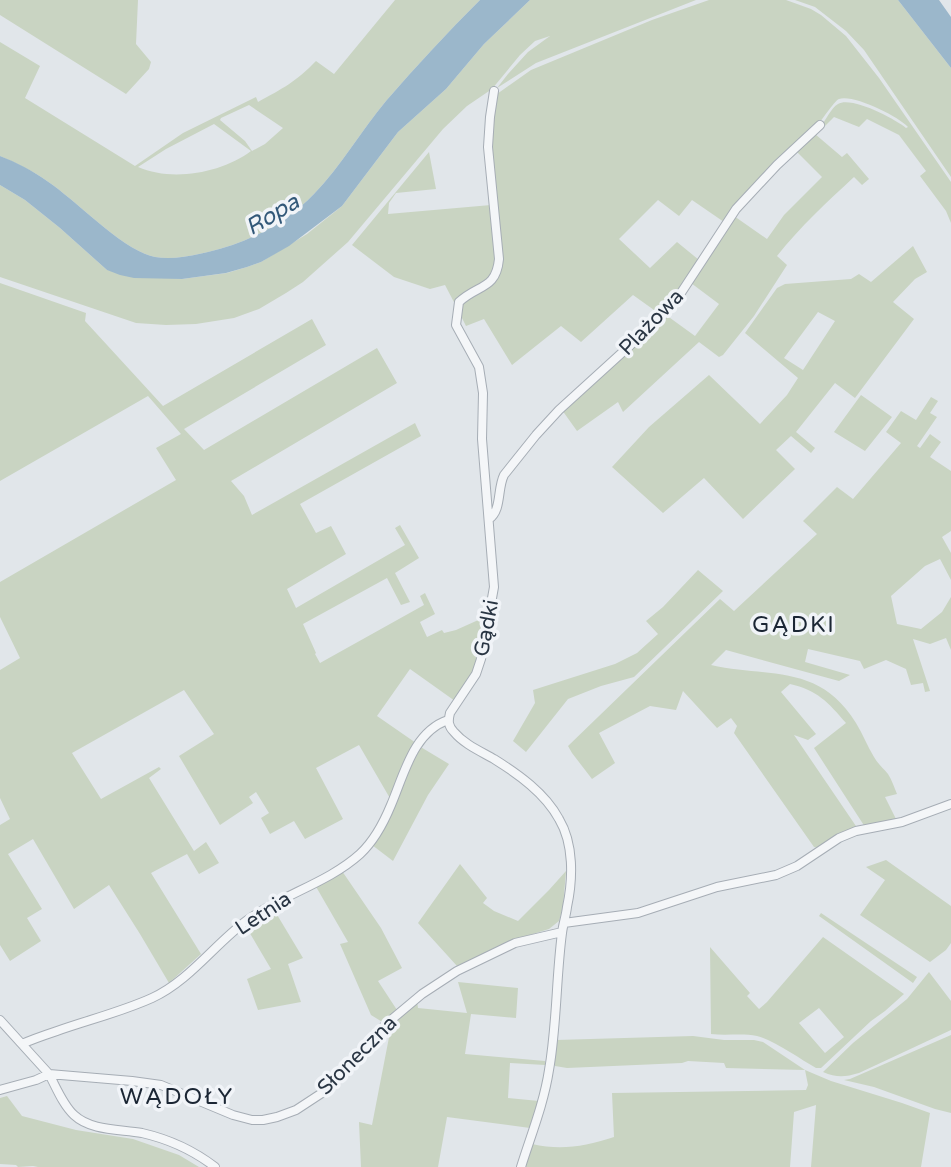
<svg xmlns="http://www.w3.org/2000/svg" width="951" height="1167" font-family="'Varela Round',sans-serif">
  <rect width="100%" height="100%" fill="#e1e6ea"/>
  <!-- green -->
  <path fill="#c9d4c2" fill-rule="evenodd" d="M0 0H138L136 44 151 62 149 69 126 94 0 15Z
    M395 0H480C448 32 416 66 386 101 361 131 341 166 314 194 286 223 248 243 208 252 192 256 172 260 155 257 123 251 76 200 47 181 33 171 16 163 0 156V42L40 66 25 98 135 166 183 133 256 97 258 102C282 89 297 81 316 61L334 74ZM249 105 283 128 265 144 252 151 245 141 220 120 221 118ZM214 124 251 151C222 173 172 182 138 167L166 149Z
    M530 0H696L536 63 497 88 508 74 528 52 550 36 535 41 520 55 492 89 467 106 443 129 348 242 303 282 286 293 259 309 234 318 196 324 166 325 136 323 0 277V185L25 200 60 228 107 270 182 279 227 273 247 267 261 262 307 234 342 206 398 132 446 89 484 44Z
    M709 0H786L811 9 821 15 846 36 879 78 951 182V223L946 211 920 176 926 171 899 135 867 119 859 127 834 117 824 127 821 126C826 120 831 108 838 104 852 96 895 119 906 128L908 127C898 116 853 94 839 99 834 101 821 122 815 128 784 160 754 191 724 222L692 200 679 216 658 200 619 239 650 268 677 242 699 260 691 275 661 315 633 295 581 342 561 326 512 365 484 319 466 326 459 312 463 300 498 278 490 146 497 94 531 70 652 20Z
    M795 0H898L951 68V177L864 50 846 31 815 7Z
    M815 134 842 157 847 153 869 179 862 185 854 177C827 202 800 227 777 256L787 265 754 316 723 355 719 357 699 342 623 412 618 402 577 431 562 410 622 358 666 315 695 336 719 304 691 283 734 216 767 239 784 215 822 177 796 151Z
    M429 152 436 189 396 193 389 203 388 214 491 205 496 253 494 274C489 277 484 282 479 285 467 292 462 292 456 306L445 285 430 289 394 277 352 245Z
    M913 246 927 272 915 279 893 302 914 319 855 398 835 383 796 432 815 448 811 453 791 436 776 450 795 469 743 519 704 478 663 513 612 467 649 427 709 375 760 424 787 395 798 378 745 333 777 288 785 284 851 279 859 274 871 282ZM818 312 835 321 803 370 784 358Z
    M0 283 86 313 85 321 163 406 312 319 326 345 184 429 204 450 377 348 397 383 231 481 244 496 252 515 415 423 421 436 300 504 316 533 331 526 346 554 287 589 296 608 405 545 395 528 400 525 419 558 395 573 410 602 401 605 387 578 303 624 316 653 315 654 320 663 424 605 420 596 425 593 435 614 420 622 427 637 442 630 444 633 456 630 485 617 476 667 455 701 410 669 377 716 416 743 401 767 391 800 359 745 316 768 343 819 305 839 294 821 270 834 261 818 269 813 256 792 249 797 253 803 220 825 179 756 214 734 184 690 72 753 101 799 159 767 161 769 149 778 194 851 206 842 219 863 199 874 187 854 151 873 201 954 169 983 140 934 109 885 74 909 33 839 8 854 42 909 27 918 41 941 10 961 0 945V825L10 819 0 798V670L20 658 0 617V582L176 480 156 448 181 434 148 396 0 481Z
    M861 395 892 417 865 451 834 432Z
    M931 397 938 401 930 413 937 417 917 446 920 448 930 434 941 442 930 457 951 471V531L942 537 951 553V580L940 559 925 566 891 596 897 624 921 629 942 612 951 597V650L946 638 930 644 913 639 930 691 925 692 923 683 911 685 906 669 886 660 864 669 860 661 808 649 805 662 850 675 839 681 726 650 711 665C769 678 819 663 856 723 863 734 867 746 874 757 878 764 883 768 888 774 892 780 894 787 897 794L885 797 897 821 865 827 814 748 846 723C828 702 817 690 790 684L781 692 816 734 808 740 794 735 858 829 818 848 814 847 734 733 737 726 731 718 717 728 683 691 676 710 650 706 599 733 615 763 592 779 572 753 568 746 720 599 734 611 817 534 803 521 837 487 853 499 901 443 886 432 901 411 916 420Z
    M698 570 723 591 634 677 601 686 568 699 526 752 513 741 535 703 533 690 615 664 637 653 658 634 646 621 663 607Z
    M419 746 449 764 428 795 393 861 372 845Z
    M886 860 951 906V943L946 950 930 962 860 915 885 880 866 867Z
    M460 864 487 898 483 903 494 911 518 921 549 890 566 871 563 907 559 921 549 929 517 939 457 966 418 923Z
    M342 871 381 928 402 968 378 981 397 1010 384 1023 371 1015 340 944 348 942 315 885Z
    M273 908 303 958 288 964 301 1002 258 1010 247 979 271 969 245 925Z
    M821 913 917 977 913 983 819 916Z
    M823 937 904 994 885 1011 871 1021 821 1068H816C800 1059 774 1040 757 1036 743 1033 726 1036 711 1034L710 947 750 993 747 996 759 1009 767 1002ZM819 1008 844 1037 825 1053 799 1023Z
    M929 972 951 1001V1030L859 1073C845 1077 837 1078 823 1072L853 1043 907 999Z
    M458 982 518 988 516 1018 471 1014 465 1054 545 1061V1065L510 1063 508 1098 539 1101 530 1128 447 1117 438 1167H361L359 1122 372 1125 391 1027 417 1001 418 1008 467 1013Z
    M951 1035V1113L935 1109 874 1087 844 1080 850 1079Z
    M693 1036 724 1040H754L763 1042 805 1070 831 1081 902 1103 930 1113 921 1167H811L816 1105 794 1112 790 1167H525L532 1144C562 1151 585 1146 614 1137L612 1093 806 1090 808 1085 805 1070 726 1068 724 1063 688 1061 682 1063 567 1068 555 1066 554 1063 556 1040Z
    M7 1096 22 1116 76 1130 133 1139 179 1155 199 1167H38L33 1166 18 1167 16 1165 0 1164V1098Z"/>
  <!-- water -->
  <path fill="#9bb7cb" d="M480 0H530L484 44 446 89 398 132 342 206 289 246 261 262 247 267 226 273 182 279 134 278 120 275 107 270 60 228 25 200 0 185V156C16 162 33 171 47 181 76 200 123 251 155 257 172 260 192 256 208 252 248 243 286 223 314 194 341 166 361 131 386 101 416 66 448 32 480 0Z
    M898 0H939L951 17V68Z"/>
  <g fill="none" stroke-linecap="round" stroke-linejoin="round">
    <!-- minor casing -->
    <g stroke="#a6adb5" stroke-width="10">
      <path id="minor" d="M494 91 490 117 488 147 499 259C496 290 478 284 459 302L456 325 479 367 483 393 482 439 494 587 481 659 476 674 450 713C448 721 448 726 454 732 464 744 480 751 494 759 518 774 545 793 559 819 574 844 573 879 567 907 566 916 563 924 562 933 556 978 557 1025 549 1070 544 1103 531 1135 521 1167
        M489 519C502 510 497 489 504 475L536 435 559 410 659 319 677 299 736 209 777 165 820 125
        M564 923 638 913 717 887 776 875 797 866 839 838 856 831 902 822 951 804
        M0 1020 49 1074 132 1081 161 1085 233 1115 252 1120H263L277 1117 296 1110 325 1091 340 1078 385 1025 422 994 457 971 515 943 562 932
        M22 1044C33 1039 45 1035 57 1031 88 1020 121 1012 152 998 189 981 214 945 246 921 281 895 328 883 360 854 374 841 384 822 391 805 404 775 413 732 448 720
        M0 1090 36 1080 49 1074C56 1087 63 1105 74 1115 91 1131 120 1129 142 1133 168 1139 193 1150 215 1167"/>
    </g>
    <!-- minor -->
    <use href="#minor" stroke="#f4f6f8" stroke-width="8"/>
  </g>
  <g text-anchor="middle" stroke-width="7" stroke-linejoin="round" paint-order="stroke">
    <!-- street labels -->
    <g font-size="21" fill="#293543" stroke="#f1f4f8">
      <text transform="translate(651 322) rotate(-46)" y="7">Plażowa</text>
      <text transform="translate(486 628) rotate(-79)" y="7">Gądki</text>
      <text transform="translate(263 913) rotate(-33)" y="7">Letnia</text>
      <text transform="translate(357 1055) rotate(-45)" y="7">Słoneczna</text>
    </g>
    <!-- water labels -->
    <g font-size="23" font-style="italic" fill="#325878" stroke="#f1f4f8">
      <text transform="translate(272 214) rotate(-31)" y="8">Ropa</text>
    </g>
    <!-- neighbourhood labels -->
    <g font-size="23" letter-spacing="2" fill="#1b2634" stroke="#f1f4f8">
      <text x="794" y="632">GĄDKI</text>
      <text x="177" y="1104">WĄDOŁY</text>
    </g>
  </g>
</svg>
